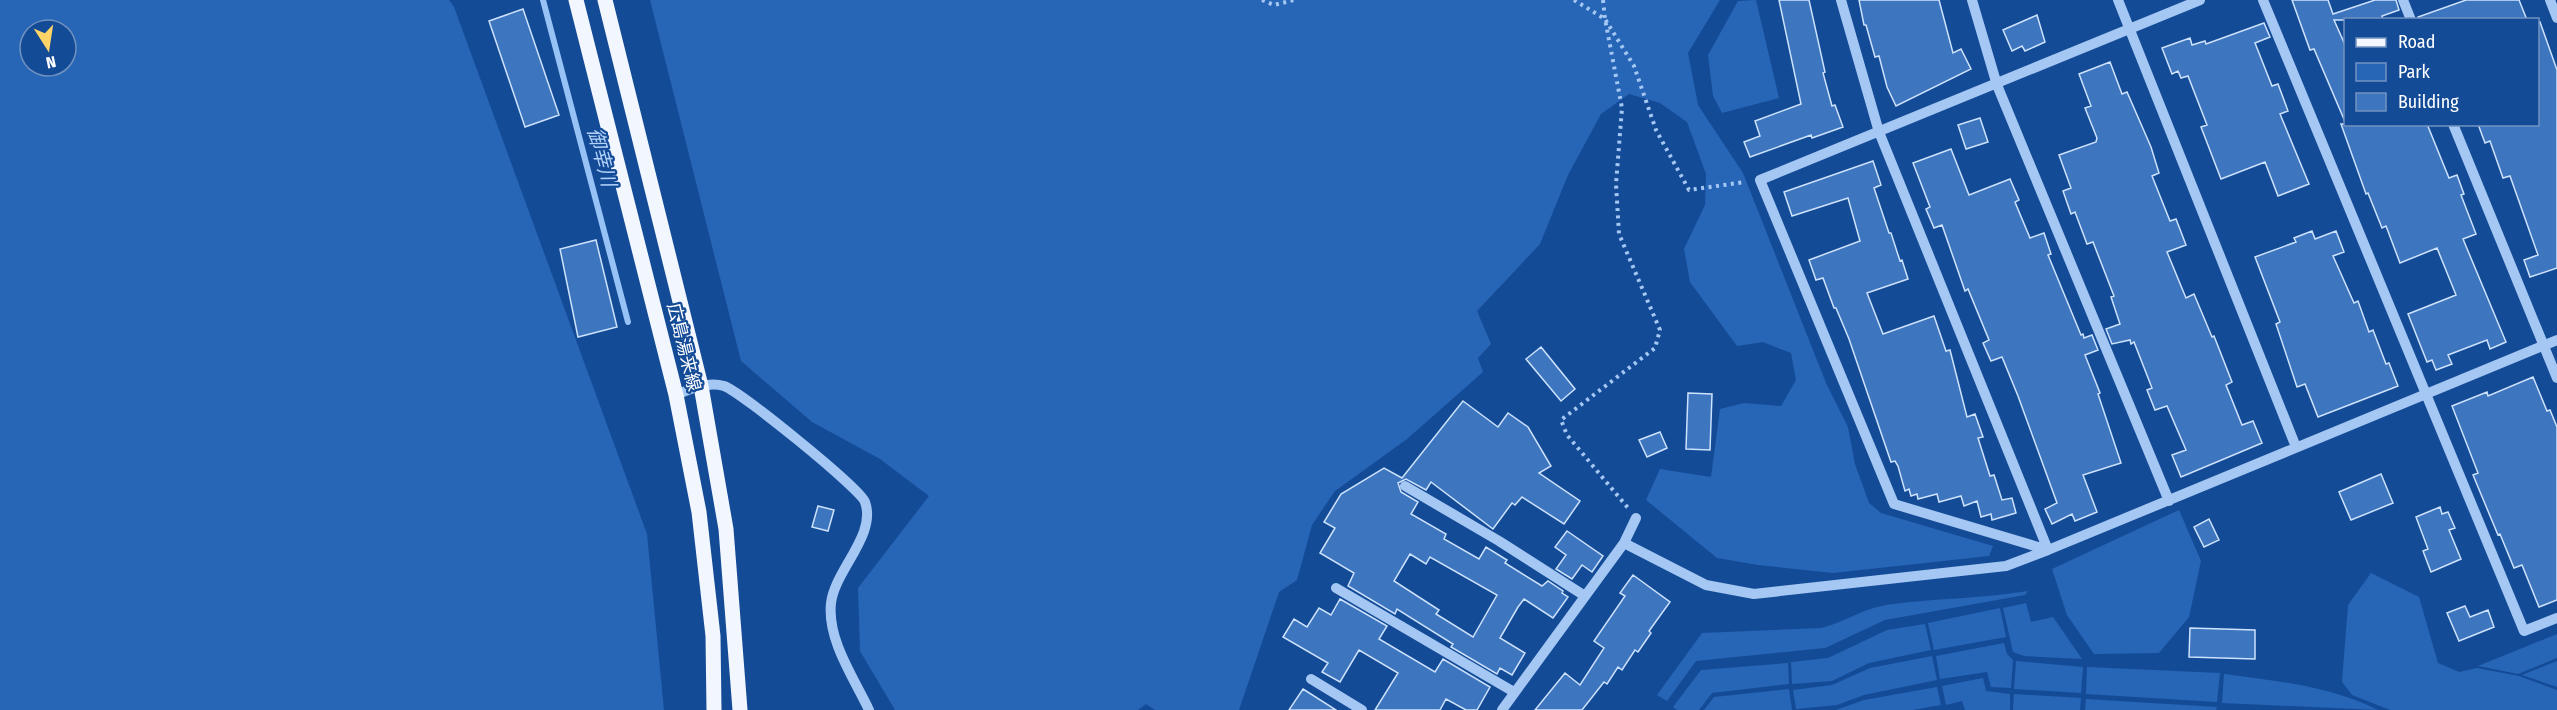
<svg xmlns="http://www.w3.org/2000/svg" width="2557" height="710" font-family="'Fira Sans Condensed','Noto Sans JP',sans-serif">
  <rect width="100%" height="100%" fill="#144b97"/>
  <!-- green -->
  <path fill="#2765b6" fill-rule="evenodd" d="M0 0H449L454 7 647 534 664 710H0ZM30 30H66V66H30Z
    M650 0H1720L1688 53 1698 105 1743 173 1826 383 1848 427 1855 464 1869 503 1881 513 1993 546 1989 556 1833 573 1758 565 1717 558 1646 500 1660 469 1711 477 1720 409 1744 403 1781 406 1796 380 1791 353 1763 342 1737 346 1690 282 1684 249 1705 205 1706 174 1687 122 1660 103 1629 94 1601 114 1568 175 1540 244 1477 311 1491 344 1478 358 1483 372 1407 439 1335 491 1312 525 1297 580 1279 592 1239 710H1155L1146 704 1138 710H895L860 651 858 588 929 496 880 459 812 422 741 361Z
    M1756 0 1779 98 1722 113 1713 96 1708 55 1738 1Z
    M2179 510 2201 561 2189 617 2159 653 2094 654 2067 615 2052 569Z
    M2371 573 2419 597 2438 663 2459 672 2477 668 2519 676 2557 690V710H2390L2352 695 2342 682 2348 605Z
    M2028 591 2025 595 1885 620 1825 648 1696 661 1667 701 1657 695 1702 633 1821 628C1843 623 1864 608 1886 605 1933 598 1981 599 2028 591Z
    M2026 603 2031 622 2053 617 2082 659 2024 656 2013 652 2003 608Z
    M2000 608 2006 637 1934 650 1928 623Z
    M1925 624 1931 650 1869 663 1832 681 1792 684 1791 662 1828 658 1887 630Z
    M2557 634V658L2518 674 2478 666Z
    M2004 643 2007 654 2013 660 2011 688 1991 687 1987 672 1940 679 1936 656Z
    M1932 656 1937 680 1864 695 1837 705 1796 709 1793 690 1832 685 1870 668Z
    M2016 661 2083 667 2081 693 2014 689Z
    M2557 661V687L2522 675Z
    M1788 663 1789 684 1712 693 1699 710H1677L1673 707 1701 670Z
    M2087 667 2220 673 2217 702 2086 694Z
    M2224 674C2277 681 2330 686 2378 710L2222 703Z
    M1983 678 1986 691 2010 694V710H1965L1962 701 1946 705 1942 686Z
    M1937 687 1941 705 1912 710H1836L1864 700Z
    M1789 689 1792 710H1704L1714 697Z
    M2014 694 2081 698 2080 710H2013Z
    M2086 699 2217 707 2216 710H2085Z"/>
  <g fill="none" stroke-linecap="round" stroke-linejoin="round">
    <!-- stream -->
    <path stroke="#97c2f5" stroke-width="6" d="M543 0 628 322"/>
  </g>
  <!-- building -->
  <path fill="#3d75bf" stroke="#cde2fd" stroke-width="1.5" fill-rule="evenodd" d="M1779 0H1809L1825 72 1823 73 1832 106 1835 105 1843 127 1812 138 1811 135 1750 157 1744 142 1760 136 1755 121 1801 104Z
    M1859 0H1939L1953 53 1961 49 1971 69 1896 106 1887 87 1879 56 1875 57 1866 25H1864Z
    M2292 0H2328L2333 14 2375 0H2396L2399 10 2382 16 2383 20H2334L2346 47V124L2314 49 2310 50Z
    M2466 0H2519L2527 20H2418V17Z
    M523 9 559 115 525 127 489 21Z
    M2037 15 2045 42 2025 51 2022 46 2012 51 2003 30Z
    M2540 22 2557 70V268L2530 277 2524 260 2538 255 2510 176 2503 178 2490 141 2485 143 2478 124H2538V23Z
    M2264 23 2270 37 2255 43 2272 86 2278 84 2288 111 2280 114 2309 184 2278 196 2265 162 2221 179 2201 127 2207 125 2188 76 2181 78 2178 71 2172 74 2162 48 2190 38 2192 45 2205 41 2206 44Z
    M2110 62 2122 94 2127 92 2151 147 2159 173 2152 176 2170 221 2176 219 2186 245 2167 252 2186 298 2194 294 2212 337 2214 336 2232 382 2226 385 2242 425 2253 421 2262 443 2181 477 2172 455 2186 450 2167 406 2155 410 2147 390 2152 388 2134 342 2131 344 2130 340 2112 344 2106 329 2120 324 2111 297 2114 296 2093 242 2087 244 2075 212 2071 214 2063 191 2071 188 2059 155 2096 142 2097 138 2085 108 2091 106 2079 74Z
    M1980 118 1988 142 1966 149 1958 125Z
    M2341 124H2427L2449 178 2457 175 2464 194 2461 195 2476 234 2463 239 2506 342 2490 349 2487 340 2448 355 2452 364 2436 370 2432 360 2427 362 2408 314 2456 295 2437 248 2400 263 2386 226 2382 228 2368 193 2366 194Z
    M1951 149 1969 195 2010 179 2019 200 2015 202 2030 238 2044 233 2051 254 2048 255 2081 335 2083 334 2084 338 2092 335 2098 350 2085 355 2100 393 2098 394 2121 463 2083 475 2097 512 2075 521 2072 514 2052 524 2045 509 2057 503 2018 396 2002 357 1991 361 1983 343 1989 340 1968 289 1965 291 1942 225 1934 228 1926 209 1930 207 1913 163Z
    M1873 161 1881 185 1874 188 1889 233H1891L1900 261 1902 260 1908 279 1867 293 1883 334 1934 316 1946 351 1950 350 1967 417 1975 414 1983 437 1978 438 1990 476 1994 475 2002 500 2012 498 2016 513 1992 520 1991 514 1981 517 1977 501 1964 506 1961 496 1939 502 1937 494 1918 499 1917 494 1911 496 1909 489 1905 491 1898 466 1895 461 1891 462 1849 339 1836 308H1834L1823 278 1816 280 1809 260 1860 241 1848 198 1792 216 1784 192Z
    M2312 231 2315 239 2336 231 2344 252 2333 256 2354 303 2358 301 2369 332 2373 330 2386 364 2389 363 2398 386 2318 417 2305 384 2297 387 2276 324 2280 322 2255 257 2296 242 2294 238Z
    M596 240 617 327 578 337 560 249Z
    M1541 347 1575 389 1561 401 1526 359Z
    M2533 377 2547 411 2550 410 2557 427V600L2539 607 2522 565 2514 568 2500 534 2498 535 2473 475 2478 473 2452 406 2487 392 2488 396Z
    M1688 393 1712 394 1710 450 1686 449Z
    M1463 401 1498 427 1508 413 1528 427 1551 466 1539 473 1580 501 1564 524 1522 497 1515 505 1512 503 1493 529 1431 482 1426 490 1406 479 1398 483 1401 492 1418 502 1411 514 1446 534 1444 539 1479 559 1486 547 1507 560 1505 563 1542 586 1548 581 1563 591 1562 593 1568 597 1553 618 1524 599 1518 607 1500 638 1525 653 1512 675 1500 668 1497 674 1451 647 1453 644 1397 609 1395 614 1348 586 1354 573 1320 553 1335 528 1324 522 1341 494 1384 468 1402 478ZM1410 554 1426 564 1430 557 1497 595 1473 637 1436 614 1439 610 1394 581Z
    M1660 432 1667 448 1647 457 1639 440Z
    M2381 474 2393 503 2351 520 2339 492Z
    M818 506 834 510 828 531 812 527Z
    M2440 507 2442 514 2448 512 2455 528 2449 530 2461 559 2431 572 2423 551 2428 549 2416 517Z
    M2209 519 2219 540 2204 547 2194 527Z
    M1567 531 1603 556 1592 572 1582 565 1572 579 1556 569 1566 555 1555 547Z
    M1633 575 1670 602 1649 631 1651 633 1638 652 1635 650 1622 670 1618 667 1607 684 1604 682 1582 710H1535L1565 673 1580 685 1604 648 1594 641 1625 596 1620 593Z
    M1340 599 1387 626 1379 639 1435 672 1443 659 1490 687 1477 710H1466L1446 699 1440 710H1375L1398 673 1359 650 1340 682 1322 672 1328 663 1283 637 1294 619 1307 627 1319 608 1331 615Z
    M2465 606 2470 617 2488 610 2494 627 2459 641 2447 613Z
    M2190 628 2255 630V659L2189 657Z
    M1303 689 1336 710H1289Z"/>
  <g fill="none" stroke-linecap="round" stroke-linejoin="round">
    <!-- path -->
    <path stroke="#a5c7f3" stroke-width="4" stroke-dasharray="3 4.5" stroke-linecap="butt" d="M1262 0 1274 5 1294 0
      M1574 0 1605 19 1634 66 1656 130 1689 190 1745 182
      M1603 0 1605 19 1622 108 1616 184 1619 234 1660 330 1655 348 1561 420 1567 435 1628 508"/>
    <!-- minor -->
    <path stroke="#a5c7f3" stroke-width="10" d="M1972 0 1997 85 2169 501
      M2118 0 2296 447
      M2200 0 1760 180 1894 504 2048 550 2557 340
      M2263 0 2524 631 2557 618
      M2403 0 2411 20
      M2550 0 2557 18
      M2453 124 2557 378
      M676 395C690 389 708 381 724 386 741 392 861 489 865 502 877 535 835 570 831 603 827 640 854 678 869 710
      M1405 486 1499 541 1585 596
      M1624 543 1706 585 1754 594 2006 566 2048 550 1879 132 1841 0
      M1336 588 1514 692
      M1311 679 1362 710
      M1502 710 1624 543 1636 518"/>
    <!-- major -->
    <path stroke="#f1f6ff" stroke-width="15" d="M576 0 676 395 699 512 713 636 714 710
      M605 0 701 386 726 529 740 710"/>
  </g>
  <g text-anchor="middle" stroke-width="4.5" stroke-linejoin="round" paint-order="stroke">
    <!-- street labels -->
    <g font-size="18" fill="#fff" stroke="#144b97">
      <text transform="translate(684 347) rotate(76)" y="6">広島湯来線</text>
    </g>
    <!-- water labels -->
    <g font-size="20" font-style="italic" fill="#b2d1f9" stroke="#144b97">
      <text transform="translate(602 157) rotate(75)" y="7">御幸川</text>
    </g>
  </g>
  <!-- legend -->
  <rect x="2344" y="18" width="195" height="108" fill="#144b97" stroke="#7293c1" stroke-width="1.5"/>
  <rect x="2356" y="38" width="30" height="9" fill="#f1f6ff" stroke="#7293c1" stroke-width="1.5"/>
  <text x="2398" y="48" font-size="18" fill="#ffffff">Road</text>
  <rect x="2356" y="63" width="30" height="18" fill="#2765b6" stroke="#7293c1" stroke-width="1.5"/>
  <text x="2398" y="78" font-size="18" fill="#ffffff">Park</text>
  <rect x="2356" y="93" width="30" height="18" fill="#3d75bf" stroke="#7293c1" stroke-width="1.5"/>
  <text x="2398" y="108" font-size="18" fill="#ffffff">Building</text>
  <!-- north arrow -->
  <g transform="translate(48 48) rotate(168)"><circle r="28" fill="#144b97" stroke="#7293c1" stroke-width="1.5"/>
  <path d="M0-4.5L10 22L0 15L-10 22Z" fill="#ffd567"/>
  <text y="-9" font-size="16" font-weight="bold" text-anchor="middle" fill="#ffffff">N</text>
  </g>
</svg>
